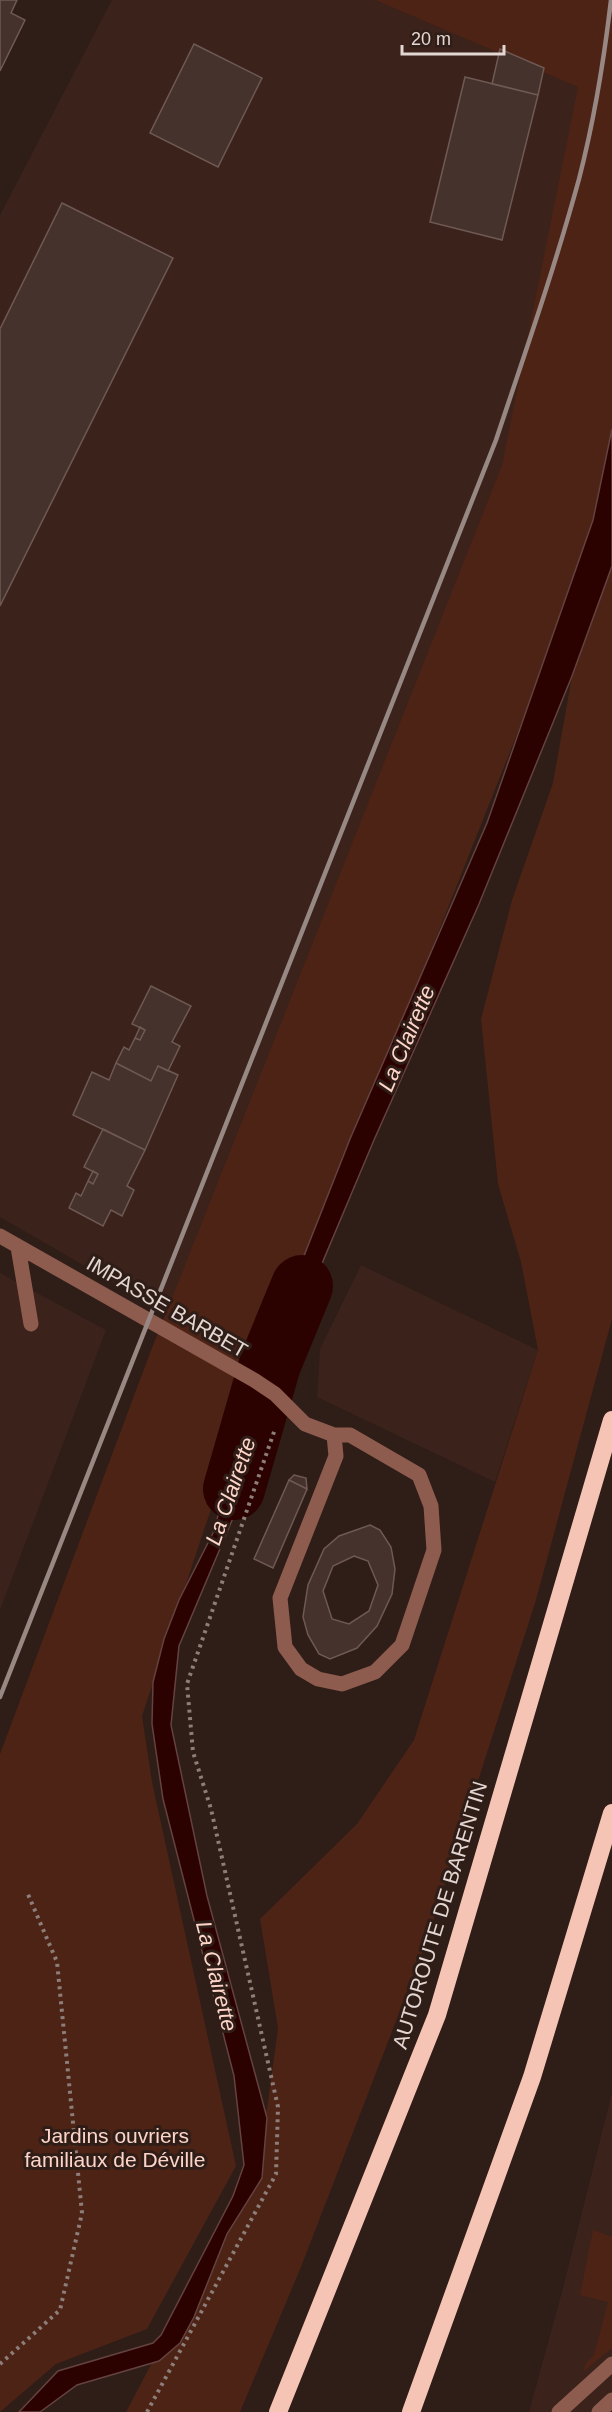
<svg xmlns="http://www.w3.org/2000/svg" width="612" height="2412" font-family="Helvetica,sans-serif">
  <rect width="100%" height="100%" fill="#2f1d17"/>
  <!-- built -->
  <path fill="#3b221b" d="M112 0H375L579 87 502 466 166 1313 0 1217V215Z
    M361 1265 538 1350 495 1482 317 1397 320 1349Z
    M0 1273 106 1330 0 1610Z
    M612 2093V2412H529L563 2288Z"/>
  <!-- green -->
  <path fill="#4d2316" d="M375 0H612V1319L536 1600 425 1946 301 2267 240 2412H126L206 2260 267 2109 278 2028 260 1919 357 1824 414 1740 538 1350 521 1262 498 1184 481 1019 512 900 553 783 572 676 592 524 527 709 428 958 254 1380 142 1716 152 1782 236 2166 147 2329 56 2364 0 2412V1754L150 1353 502 465 578 87Z
    M593 2230 612 2237V2348L583 2372 586 2363 594 2355 608 2302 580 2295Z"/>
  <!-- water -->
  <path fill="#2c0200" stroke="#63423f" stroke-width="1.5" d="M612 429V566L572 676 479 904 374 1140 278 1368 263 1360 350 1139 487 823 593 520Z
    M250 1405 263 1409 238 1506 179 1646 171 1725 207 1896 267 2118 262 2178 227 2234 194 2317 180 2343 159 2361 77 2385 40 2412H19L58 2371 153 2343 161 2335 233 2196 244 2165 234 2076 163 1799 152 1724 153 1682 164 1639 179 1600 213 1533Z"/>
  <g fill="none" stroke-linecap="round" stroke-linejoin="round">
    <!-- river -->
    <path stroke="#2c0200" stroke-width="62" d="M234 1489 270 1364 302 1286"/>
  </g>
  <!-- building -->
  <path fill="#45322c" stroke="#6f5953" stroke-width="1.5" fill-rule="evenodd" d="M0 0H17L11 13 25 20 0 71Z
    M194 44 262 78 218 167 150 133Z
    M500 49 544 68 538 95 492 84Z
    M465 77 538 95 502 240 430 222Z
    M62 203 173 258 0 606V329Z
    M151 986 191 1006 172 1042 180 1046 168 1071 158 1066 151 1081 116 1063 124 1047 129 1050 135 1038 140 1040 145 1030 132 1024Z
    M140 1027 145 1030 140 1040 135 1038Z
    M116 1063 151 1081 158 1066 178 1075 145 1150 73 1115 92 1072 109 1080Z
    M103 1129 145 1150 127 1186 134 1190 122 1216 111 1210 103 1226 69 1208 76 1193 81 1196 88 1181 93 1184 98 1174 84 1167Z
    M93 1171 98 1174 93 1184 88 1181Z
    M294 1475 306 1478 307 1489 289 1480Z
    M289 1480 307 1489 273 1568 254 1559Z
    M370 1525 380 1530 391 1547 395 1569 392 1594 377 1626 357 1648 330 1659 319 1654 308 1635 303 1617 308 1585 324 1549 339 1536ZM354 1556 368 1561 378 1585 369 1611 349 1624 332 1619 323 1591 333 1566Z"/>
  <g fill="none" stroke-linecap="round" stroke-linejoin="round">
    <!-- path -->
    <path stroke="#8d7e79" stroke-width="4" stroke-dasharray="3 4.5" stroke-linecap="butt" d="M0 2364 60 2310 82 2213 57 1962 27 1892
      M147 2412 276 2174 278 2107 211 1809 193 1752 187 1684 275 1429"/>
    <!-- minor -->
    <path stroke="#8d5c4e" stroke-width="15" d="M0 1236 254 1380 275 1394 305 1424 334 1435H350L419 1475 431 1506 434 1550 402 1645 375 1672 342 1684 318 1679 301 1669 285 1647 280 1598 336 1456 334 1435
      M18 1247 31 1324
      M559 2412 612 2364
      M599 2412 612 2400"/>
    <!-- highway -->
    <path stroke="#f6c4b5" stroke-width="18" d="M278 2412 437 2015 612 1420
      M411 2412 532 2077 612 1813"/>
    <!-- rail -->
    <path stroke="#978884" stroke-width="4.5" d="M0 1697 496 440C525 353 555 267 579 179 594 121 604 60 611 0"/>
  </g>
  <g text-anchor="middle" stroke-width="6" stroke-linejoin="round" paint-order="stroke">
    <!-- street labels -->
    <g font-size="21" fill="#e4d7d3" stroke="#2f1d17">
      <text transform="translate(167 1307) rotate(30)" y="7">IMPASSE BARBET</text>
      <text transform="translate(440 1915) rotate(-73)" y="7">AUTOROUTE DE BARENTIN</text>
    </g>
    <!-- park labels -->
    <g font-size="21" fill="#fdd4c8" stroke="#2f1d17">
      <text x="115" y="2143">Jardins ouvriers<tspan x="115" dy="24">familiaux de Déville</tspan></text>
    </g>
    <!-- water labels -->
    <g font-size="22" font-style="italic" fill="#fed5c9" stroke="#2f1d17">
      <text transform="translate(406 1038) rotate(-67)" y="8">La Clairette</text>
      <text transform="translate(230 1491) rotate(-71)" y="8">La Clairette</text>
      <text transform="translate(217 1976) rotate(76)" y="8">La Clairette</text>
    </g>
  </g>
  <!-- scale -->
  <path d="M402 45v9h102v-9" fill="none" stroke="#e4d7d3" stroke-width="3"/>
  <text x="411" y="45" font-size="18" fill="#e4d7d3" stroke="#2f1d17" stroke-width="4.5" paint-order="stroke">20 m</text>
</svg>
